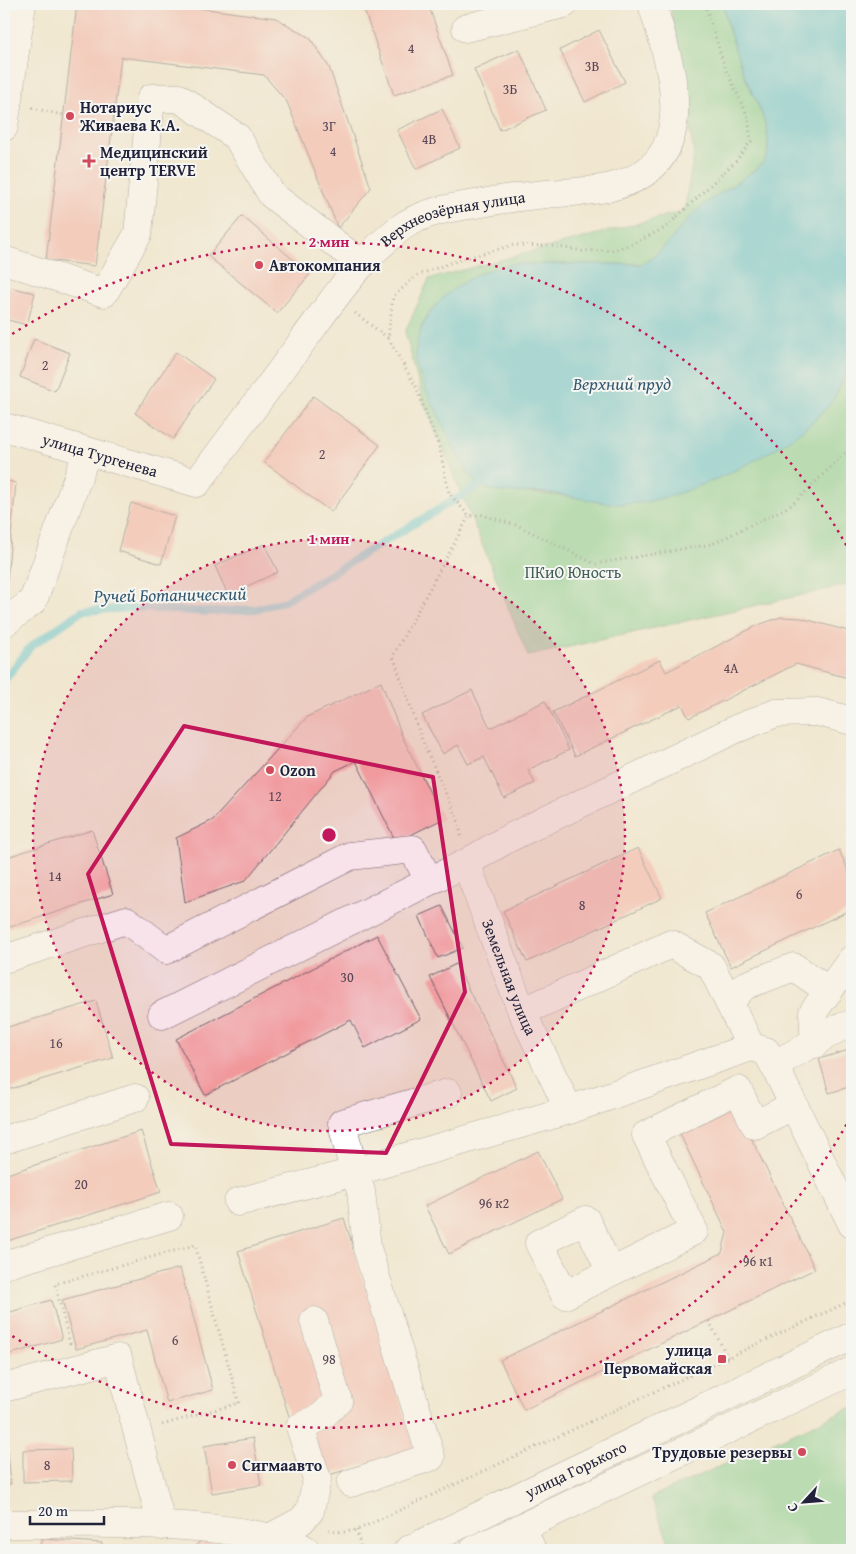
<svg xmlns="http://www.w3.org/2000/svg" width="856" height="1554" font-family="'Gentium Book Plus',serif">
  <rect width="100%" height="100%" fill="#f6f6f2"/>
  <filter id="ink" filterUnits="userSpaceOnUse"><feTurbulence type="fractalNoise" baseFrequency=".02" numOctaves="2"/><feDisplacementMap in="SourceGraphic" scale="10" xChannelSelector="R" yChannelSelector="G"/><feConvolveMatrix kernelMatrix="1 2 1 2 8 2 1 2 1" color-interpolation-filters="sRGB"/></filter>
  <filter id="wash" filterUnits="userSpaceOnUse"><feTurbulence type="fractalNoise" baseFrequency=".0096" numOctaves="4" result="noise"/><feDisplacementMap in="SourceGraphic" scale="20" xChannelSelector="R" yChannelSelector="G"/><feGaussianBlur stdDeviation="1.12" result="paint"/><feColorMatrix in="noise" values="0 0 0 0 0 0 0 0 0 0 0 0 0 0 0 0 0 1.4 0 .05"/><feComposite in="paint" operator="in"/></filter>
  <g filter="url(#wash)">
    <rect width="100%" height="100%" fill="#f1e7d0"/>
    <!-- green -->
    <path fill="#7acd8f" stroke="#4e7865" d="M670 4H723C728 29 736 53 745 77 752 93 762 110 766 127 768 137 770 151 765 160 757 172 717 194 703 205 680 223 670 248 643 264H514L429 312 420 330 416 350 469 475 489 490 571 496 845 377 852 354V584L528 656 423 400 405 332 429 279 684 211 694 154Z
      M852 1407V1550H672L651 1497Z"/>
    <!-- water -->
    <path fill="#58c2d3" stroke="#3d7287" d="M723 4H852V354C847 370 842 387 832 401 801 446 683 501 629 504 601 505 575 496 548 493 532 491 502 495 488 489 462 477 448 433 435 408 426 391 416 371 416 352 417 306 472 268 514 264 525 263 537 265 548 264 580 264 611 264 643 264 670 248 680 223 703 205 717 194 757 172 765 160 770 151 768 137 766 127 762 110 752 93 745 77 736 53 728 29 723 4Z"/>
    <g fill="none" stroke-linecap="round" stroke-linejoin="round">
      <!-- stream -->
      <path stroke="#58c2d3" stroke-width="8" d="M4 681 30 647 82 611 132 608 212 612 256 609 285 601 481 484"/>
    </g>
    <g id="blocks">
      <!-- building -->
      <path fill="#f7aaa4" d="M77 4H167L276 18 310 38 329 67 371 188 338 228 287 102 264 75 121 57 95 266 46 260Z
        M362 4H428L453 75 394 95Z
        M599 30 625 82 585 102 560 50Z
        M519 49 546 110 500 130 474 69Z
        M442 109 460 148 416 169 397 130Z
        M242 216 310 274 277 313 208 256Z
        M4 286 35 293 27 325 4 319Z
        M34 339 70 353 55 391 20 377Z
        M176 352 214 379 173 439 135 413Z
        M313 396 380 445 331 512 264 462Z
        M4 480 16 483 5 601H4Z
        M131 503 175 516 161 564 118 551Z
        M264 544 278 572 228 595 215 566Z
        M781 617 801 618 852 632V679L796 664 689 718 682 705 575 756 553 712 660 660 666 672 758 625Z
        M381 682 403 738 443 819 396 842 356 761 335 771 245 881 185 902 176 838 213 820 307 717Z
        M472 690 490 728 545 701 569 750 528 770 535 783 504 798 484 757 468 764 458 745 443 754 422 715Z
        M92 830 113 894 4 929V858Z
        M638 848 662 898 527 962 503 911Z
        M839 850 852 879V909L731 967 705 913Z
        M442 906 463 948 438 958 419 916Z
        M377 935 421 1019 365 1048 351 1020 205 1095 176 1039Z
        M456 964 517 1088 491 1101 430 977Z
        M96 1001 113 1058 4 1091V1028Z
        M852 1049V1086L829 1093 819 1059Z
        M736 1107 815 1269 524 1410 500 1360 722 1253 727 1232 680 1134Z
        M141 1131 161 1192 4 1242V1175Z
        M538 1151 562 1199 449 1254 425 1206Z
        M344 1218 415 1449 309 1481 238 1251Z
        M180 1268 213 1390 167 1403 147 1330 76 1349 62 1300Z
        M51 1300 62 1339 4 1356V1314Z
        M253 1438 261 1485 212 1493 204 1446Z
        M71 1449 72 1481 23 1482V1450Z
        M4 1452H8L11 1484 4 1485Z
        M41 1539 102 1543V1550H40Z
        M201 1541 234 1544 239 1550H190Z"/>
    </g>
  </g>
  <g filter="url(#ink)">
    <use href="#blocks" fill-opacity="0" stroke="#6a676f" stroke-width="1"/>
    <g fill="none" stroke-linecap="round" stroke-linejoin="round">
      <!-- minor casing -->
      <g stroke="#6a676f" stroke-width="29">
        <g id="minor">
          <path d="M466 28 564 4"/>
          <path d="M4 127 22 4"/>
          <path d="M4 260 104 293 138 234 151 98H179L237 137 272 195 362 264"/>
          <path id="s1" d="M4 427 197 483C233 435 269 387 304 339 333 300 361 258 399 229 423 211 454 207 482 203 503 199 525 196 546 194 568 192 590 192 611 187 705 164 672 69 652 4"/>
          <path d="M4 623 33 601 87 452"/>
          <path id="s2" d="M466 863 522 1012 569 1110"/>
          <path d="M4 959 126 920 166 950 350 856 413 849 429 881"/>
          <path d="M729 1003 744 986 794 967 829 991"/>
          <path d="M522 1012 671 944 711 966 751 1047"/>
          <path d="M162 1015 466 863 509 838 736 729 776 713 818 712 852 721"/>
          <path d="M815 1044 813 1012 852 959"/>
          <path d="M774 1065 839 1028 852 1024"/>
          <path d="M4 1140 135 1098"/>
          <path d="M238 1202 354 1172 569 1110 751 1047 766 1051 774 1065 852 1224"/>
          <path d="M4 1265 169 1216"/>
          <path d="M611 1272 586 1220 539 1243 565 1295 694 1231 646 1135 738 1090 755 1125 794 1105"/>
          <path d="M4 1388 118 1358 162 1526"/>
          <path d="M351 1483 431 1457 367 1248 361 1191 354 1172 342 1123 448 1093"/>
          <path d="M4 1524C90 1525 182 1519 267 1537 282 1541 292 1540 306 1550"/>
          <path d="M522 1527 532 1550"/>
          <path d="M269 1538 301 1521 310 1511 317 1479 300 1427 321 1417 338 1401 314 1321"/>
        </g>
      </g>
      <!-- major casing -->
      <g stroke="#6a676f" stroke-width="29">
        <g id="major">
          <path id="s3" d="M408 1550 852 1336"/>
          <path d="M474 1550 852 1371"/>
        </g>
      </g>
      <!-- path -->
      <path stroke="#6a676f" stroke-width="3" stroke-dasharray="1 4" stroke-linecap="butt" d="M705 4 724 65 748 117 751 141 736 161 665 228 632 244 613 250 582 251 553 246 513 245 450 263 416 276 393 297 388 338 416 387 440 450 449 493 469 516 482 515 519 526 595 564 712 544 792 505 852 446
        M32 108 63 115
        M355 313 388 338
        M461 836 459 823 422 740 393 656 469 516
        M709 1321 728 1358
        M70 1344 55 1284 195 1245 239 1403 162 1425
        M329 1530 344 1532 357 1530 852 1300
        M357 1530 361 1550"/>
      <!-- minor -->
      <use href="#minor" stroke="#fff" stroke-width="28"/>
      <!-- major -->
      <use href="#major" stroke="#fff" stroke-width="28"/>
    </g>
  </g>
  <!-- marked area -->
  <path d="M0 0H856V1554H0ZM184 726 433 777 465 992 386 1153 171 1144 88 874Z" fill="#f1e7d0" fill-opacity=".55" fill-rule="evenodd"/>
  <path fill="none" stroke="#c2185b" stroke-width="4" stroke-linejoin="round" d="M184 726 433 777 465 992 386 1153 171 1144 88 874Z"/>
  <!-- distance rings -->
  <circle cx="329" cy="835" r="296" fill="#c2185b" fill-opacity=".12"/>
  <g fill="none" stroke="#c2185b" stroke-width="2.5" stroke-dasharray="2.5 5">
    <circle cx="329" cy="835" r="296"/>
    <path d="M850 1118A593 593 0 0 1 6 1332M6 338A593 593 0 0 1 850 552"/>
  </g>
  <!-- markers -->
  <g fill="#d1495b" stroke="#f6f6f2" stroke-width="2">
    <circle cx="70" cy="116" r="5"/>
    <path d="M86.5 153.5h5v5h5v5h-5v5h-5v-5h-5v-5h5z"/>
    <circle cx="259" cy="265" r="5"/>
    <circle cx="270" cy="770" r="5"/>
    <rect x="717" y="1354" width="10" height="10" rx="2.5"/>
    <circle cx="802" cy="1452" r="5"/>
    <circle cx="232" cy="1465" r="5"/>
  </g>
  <g text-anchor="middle" stroke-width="4" stroke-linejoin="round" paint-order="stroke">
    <!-- number labels -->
    <g font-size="14" fill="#574455">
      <text x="411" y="53">4</text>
      <text x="592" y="71">3В</text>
      <text x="510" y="94">3Б</text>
      <text x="329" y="131">3Г</text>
      <text x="429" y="144">4В</text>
      <text x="333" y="156">4</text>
      <text x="45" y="370">2</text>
      <text x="322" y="459">2</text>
      <text x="731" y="673">4А</text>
      <text x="275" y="801">12</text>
      <text x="55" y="881">14</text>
      <text x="799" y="899">6</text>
      <text x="582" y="910">8</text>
      <text x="347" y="982">30</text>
      <text x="56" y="1048">16</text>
      <text x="81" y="1189">20</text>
      <text x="494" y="1208">96 к2</text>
      <text x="758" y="1266">96 к1</text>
      <text x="175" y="1345">6</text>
      <text x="329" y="1364">98</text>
      <text x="47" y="1470">8</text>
    </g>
    <!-- poi labels -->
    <g font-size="16" font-weight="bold" fill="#22223b" stroke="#f6f6f2" text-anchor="start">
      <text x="80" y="113">Нотариус<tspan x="80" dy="18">Живаева К.А.</tspan></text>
      <text x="100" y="158">Медицинский<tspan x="100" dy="18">центр TERVE</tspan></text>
      <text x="269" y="271">Автокомпания</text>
      <text x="280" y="776">Ozon</text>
      <text x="712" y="1356" text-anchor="end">улица<tspan x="712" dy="18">Первомайская</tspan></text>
      <text x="792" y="1458" text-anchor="end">Трудовые резервы</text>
      <text x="242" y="1471">Сигмаавто</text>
    </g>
    <!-- street labels -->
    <g font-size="16" fill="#22223b" stroke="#f6f6f2">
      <text dy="6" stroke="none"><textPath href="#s1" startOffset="581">Верхнеозёрная улица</textPath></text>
      <text dy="6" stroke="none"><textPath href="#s1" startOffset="100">улица Тургенева</textPath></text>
      <text dy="6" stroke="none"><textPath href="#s2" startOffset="122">Земельная улица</textPath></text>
      <text dy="6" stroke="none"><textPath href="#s3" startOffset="186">улица Горького</textPath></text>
    </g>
    <!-- park labels -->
    <g font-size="16" fill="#415e58" stroke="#f6f6f2">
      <text x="573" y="578">ПКиО Юность</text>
    </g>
    <!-- water labels -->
    <g font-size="18" font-style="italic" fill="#355a70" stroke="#f6f6f2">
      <text x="622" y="390">Верхний пруд</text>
      <text transform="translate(170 595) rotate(-1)" y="6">Ручей Ботанический</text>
    </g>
  </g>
  <circle cx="329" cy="835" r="8" fill="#c2185b" stroke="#f6f6f2" stroke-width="2.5"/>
  <g font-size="15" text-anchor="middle" font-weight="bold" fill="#c2185b" stroke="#f6f6f2" stroke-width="4" stroke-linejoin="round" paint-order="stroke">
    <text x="329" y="247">2 мин</text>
    <text x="329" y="544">1 мин</text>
  </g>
  <!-- margin -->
  <rect width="856" height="1554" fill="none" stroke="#f6f6f2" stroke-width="20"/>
  <!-- north arrow -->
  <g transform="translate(804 1502) rotate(244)" stroke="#f6f6f2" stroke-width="4" paint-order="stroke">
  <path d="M0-4L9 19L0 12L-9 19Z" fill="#22223b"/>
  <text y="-8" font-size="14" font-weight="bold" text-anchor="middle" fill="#22223b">С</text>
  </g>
  <!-- scale -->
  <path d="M30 1516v8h74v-8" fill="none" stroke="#22223b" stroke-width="2.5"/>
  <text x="38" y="1516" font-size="15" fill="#22223b" stroke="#f6f6f2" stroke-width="4" paint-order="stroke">20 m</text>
</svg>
